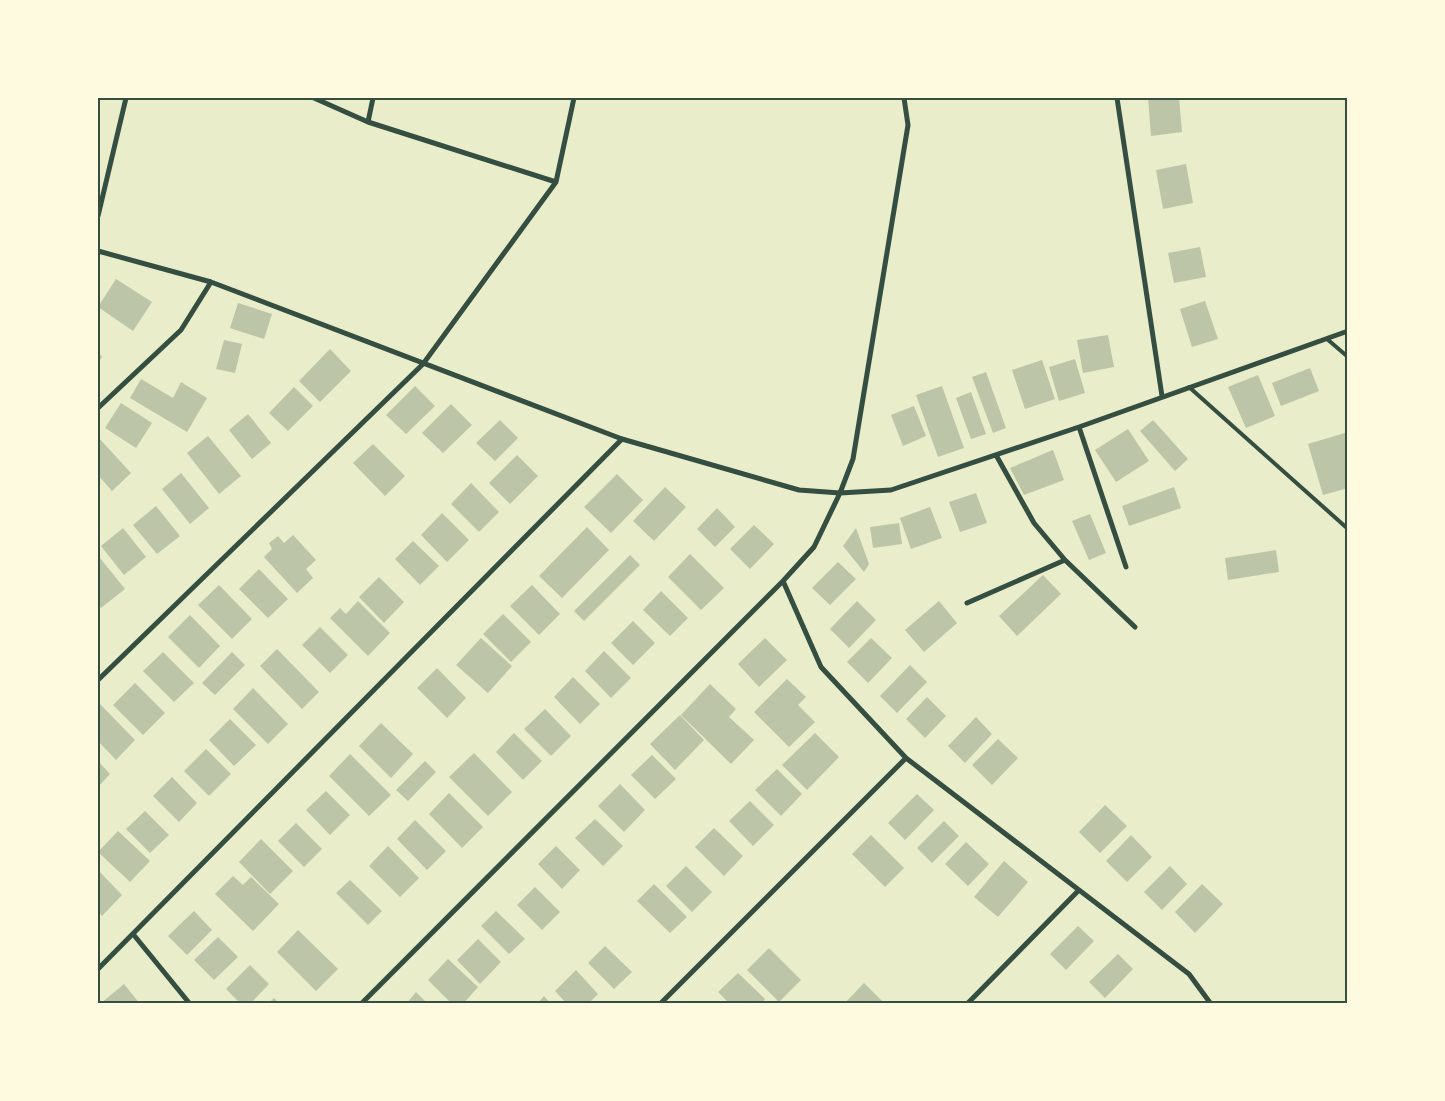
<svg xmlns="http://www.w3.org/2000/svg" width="1445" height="1101" font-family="Cabin,sans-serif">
  <rect width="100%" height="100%" fill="#e9edc9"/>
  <!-- building -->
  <path fill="#bcc5a7" d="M1148 98H1179L1182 132 1151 136Z
    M1186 164 1193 203 1163 209 1156 170Z
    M1200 247 1206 277 1174 283 1168 253Z
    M116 279 152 302 133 331 98 307Z
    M1205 301 1218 339 1192 347 1180 309Z
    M238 303 272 314 264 339 230 328Z
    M1108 335 1114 367 1083 373 1077 340Z
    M224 340 242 344 235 373 216 369Z
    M330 349 351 371 320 402 299 381Z
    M98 352 102 357 98 362Z
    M1075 359 1085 393 1059 401 1049 367Z
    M1042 360 1055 399 1025 409 1012 370Z
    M1310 368 1319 391 1281 406 1272 383Z
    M986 372 1006 428 993 433 972 377Z
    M1258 375 1275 416 1246 428 1228 387Z
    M141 379 173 398 181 382 207 398 187 432 130 398Z
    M415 386 435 406 406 434 386 415Z
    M942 386 964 448 938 457 916 395Z
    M294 387 313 406 288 431 269 413Z
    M971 392 986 434 971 439 956 398Z
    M121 403 152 423 136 448 105 428Z
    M451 404 472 425 443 453 422 433Z
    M914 406 926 436 903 446 891 415Z
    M248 414 271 443 252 459 229 430Z
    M500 420 518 438 495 461 476 443Z
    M1153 420 1188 459 1175 471 1140 431Z
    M1128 429 1149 461 1116 482 1095 450Z
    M1348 432V488L1323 495 1308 444Z
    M208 436 241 476 219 494 187 453Z
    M98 437 131 473 112 491 98 475Z
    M373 444 405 476 385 496 353 463Z
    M1053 450 1064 480 1024 495 1010 468Z
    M517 455 538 476 510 504 489 483Z
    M181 473 209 508 190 524 162 489Z
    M617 474 643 500 611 533 584 507Z
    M471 483 499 512 479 532 451 504Z
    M665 487 686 507 654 541 633 521Z
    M1174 487 1181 508 1129 526 1122 506Z
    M976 493 987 523 960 532 949 502Z
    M156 506 180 536 157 554 133 525Z
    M930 507 942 538 911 549 900 518Z
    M717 508 735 527 715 547 697 529Z
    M442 513 469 540 447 562 421 535Z
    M1090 514 1106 553 1089 560 1072 521Z
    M899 523 902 544 873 548 870 527Z
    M754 525 774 544 750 569 730 549Z
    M587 527 609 550 562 598 539 576Z
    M123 528 146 557 124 575 101 546Z
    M856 528 869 564 864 572 843 546Z
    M293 535 316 560 306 569 313 578 297 593 264 557 272 549 269 543 278 536 284 543Z
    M413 541 439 566 420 585 395 559Z
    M1276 550 1279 572 1228 580 1225 558Z
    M690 554 724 588 701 610 668 577Z
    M630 555 640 565 584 621 574 611Z
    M100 558 125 589 101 608 98 603V559Z
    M838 562 856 579 830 605 812 588Z
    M259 569 288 599 268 618 239 589Z
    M1043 575 1061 594 1017 636 999 616Z
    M379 577 404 602 384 623 359 597Z
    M219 585 252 619 232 639 198 605Z
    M532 585 560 614 539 635 510 606Z
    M661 591 688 618 670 636 643 610Z
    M358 601 390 633 368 656 330 618 340 608 346 614Z
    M857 601 876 620 849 648 830 629Z
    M939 601 957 623 924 652 905 630Z
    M503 614 531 642 511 662 483 634Z
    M190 615 220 646 199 668 168 637Z
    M633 621 655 643 633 665 611 643Z
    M320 627 348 655 330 673 302 645Z
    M481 638 512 666 488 693 456 665Z
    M765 638 787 660 759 687 738 664Z
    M871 638 892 658 868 683 847 662Z
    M277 649 319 692 302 709 260 666Z
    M604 651 631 678 611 698 585 671Z
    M163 652 194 683 174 702 143 671Z
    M232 652 245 665 215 695 202 683Z
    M910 665 927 682 897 713 880 696Z
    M437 668 466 698 447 718 417 688Z
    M573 677 600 704 580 724 554 697Z
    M787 679 806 697 798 705 815 722 789 747 754 712Z
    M135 683 165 713 143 735 113 705Z
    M710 684 736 709 729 717 754 740 731 764 681 715Z
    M253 688 288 724 268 744 233 709Z
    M927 697 946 716 925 738 906 719Z
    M98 702 135 740 116 760 98 741Z
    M545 709 571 736 551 756 524 729Z
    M680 715 704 740 675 770 650 744Z
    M976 717 992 734 965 763 948 746Z
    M230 719 256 745 234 766 209 740Z
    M381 723 413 754 391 778 359 746Z
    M514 733 542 761 523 780 496 752Z
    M815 733 839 757 807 790 782 765Z
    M998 739 1018 758 992 785 972 765Z
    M206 749 231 774 209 796 184 771Z
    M474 753 512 792 488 816 449 777Z
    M350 754 391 795 369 816 329 776Z
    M652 755 676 779 655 799 631 775Z
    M98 761 110 774 98 787Z
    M425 761 436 772 408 801 396 790Z
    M777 769 802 794 781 816 755 790Z
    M172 777 197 803 179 822 153 796Z
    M620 784 645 810 624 832 598 806Z
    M326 791 350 815 330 835 306 810Z
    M449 793 483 827 462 848 429 814Z
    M917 794 934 810 905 840 888 823Z
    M750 801 774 825 753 846 729 821Z
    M1105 805 1127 826 1100 853 1079 832Z
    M145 811 169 835 150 853 126 829Z
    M595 819 623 846 603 866 575 838Z
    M415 820 446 851 427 870 397 839Z
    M944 821 959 836 932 863 917 848Z
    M296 823 322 849 304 867 278 841Z
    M714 828 743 856 724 876 695 847Z
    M118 831 150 861 130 882 98 852Z
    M871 835 904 868 885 887 852 854Z
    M1131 835 1152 857 1127 882 1106 861Z
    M261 839 293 871 270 894 239 862Z
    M966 842 989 864 968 886 945 864Z
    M388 846 419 878 400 897 369 866Z
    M556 846 580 870 562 889 538 864Z
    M1004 861 1028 882 998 917 974 897Z
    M686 866 712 892 692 912 666 886Z
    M1170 866 1187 884 1162 910 1144 892Z
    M98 870 122 895 102 916 98 911Z
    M233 876 243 885 251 877 279 904 253 931 215 894Z
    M350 880 382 911 368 925 336 893Z
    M654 884 687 917 670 933 637 901Z
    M1202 884 1223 904 1195 933 1175 912Z
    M535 887 560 912 542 930 517 905Z
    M194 911 212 930 187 955 168 936Z
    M496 911 525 939 509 954 481 926Z
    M1078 926 1094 941 1066 970 1050 954Z
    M298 930 338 969 316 991 277 952Z
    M218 937 238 957 214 980 194 960Z
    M478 939 501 962 480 984 457 960Z
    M605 946 632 972 614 989 588 963Z
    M769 948 801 980 779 1002 747 970Z
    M1118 954 1133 969 1105 998 1089 982Z
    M448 959 478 987 463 1004H452L428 980Z
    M250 965 269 984 250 1004H241L226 989Z
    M576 970 598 994 588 1004H567L555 991Z
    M738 973 765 999 761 1004H730L718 992Z
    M864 983 885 1004H844Z
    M124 984 140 1004H100Z
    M416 992 428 1004H406Z
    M544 996 551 1004H537Z
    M274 998 280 1004H268Z"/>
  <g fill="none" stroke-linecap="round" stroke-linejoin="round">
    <!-- service -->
    <path stroke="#344e41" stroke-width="4" d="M1327 339 1348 357
      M1189 387 1348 529"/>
    <!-- minor -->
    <path stroke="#344e41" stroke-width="5" d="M314 98 368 122 556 182
      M1117 98 1162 396
      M368 122 373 98
      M98 216 126 98
      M98 251 211 282 622 439 799 490 840 493 891 490 1079 427 1348 331
      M98 408 181 330 211 282
      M1079 427 1126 567
      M996 455 1034 523 1065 560 1135 627
      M783 581 821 667 906 758 1189 974 1211 1004
      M967 603 1065 560
      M98 680 423 364 556 182 574 98
      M133 934 190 1004
      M98 969 622 439
      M361 1004 783 581 814 547 840 493 853 459 908 125 904 98
      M660 1004 906 758
      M967 1004 1079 890"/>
  </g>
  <!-- border -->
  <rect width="1445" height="1101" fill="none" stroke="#fefae0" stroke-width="198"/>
  <rect x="99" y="99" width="1247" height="903" fill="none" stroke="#344e41" stroke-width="2"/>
</svg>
